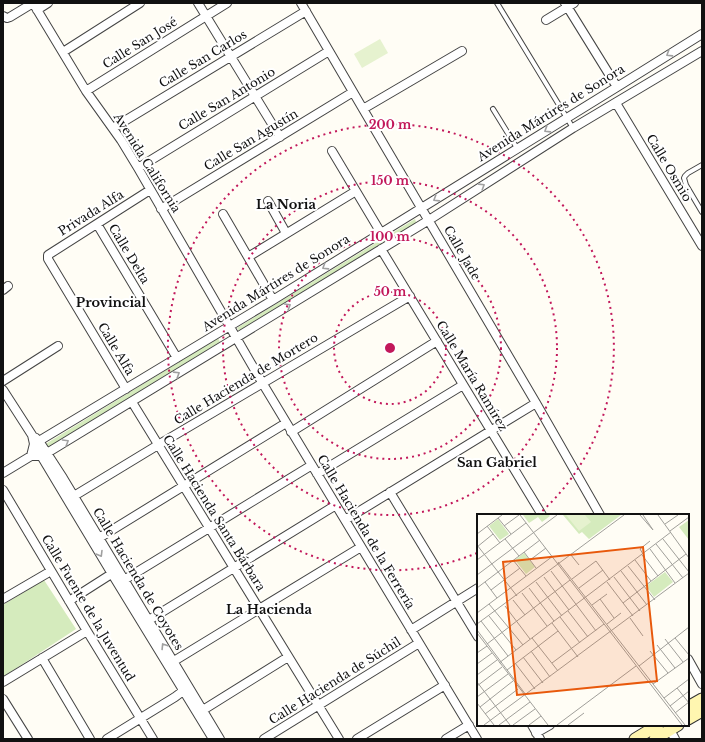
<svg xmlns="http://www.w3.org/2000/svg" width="705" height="742" font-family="'Libre Baskerville',serif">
  <rect width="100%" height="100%" fill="#fffdf5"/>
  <!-- green -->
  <path fill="#d5ebbd" d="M415 219 417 225 241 333 237 328Z
    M218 338 221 344 48 450 44 445Z
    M44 580 76 629 3 677V605Z"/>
  <!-- pitch -->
  <path fill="#e6f2cf" d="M380 39 388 53 362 68 354 54Z"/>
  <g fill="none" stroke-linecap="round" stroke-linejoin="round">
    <!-- lane casing -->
    <g stroke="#444" stroke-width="6">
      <path id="lane" d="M497 3 573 128
        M493 109 517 148
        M702 165 688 173 685 176 684 178 686 185 702 212"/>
    </g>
    <!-- street casing -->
    <g stroke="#444" stroke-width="10">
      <path id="street" d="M33 3 86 91 121 140 138 168 263 384 477 739
        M198 3 280 137
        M301 3 363 109 536 403 600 515
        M565 3 617 87
        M37 10 48 3
        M3 16 7 18 10 17 33 3
        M546 20 574 3
        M63 52 140 3
        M86 91 227 3
        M616 103 702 246
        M363 109 462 51
        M113 128 306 11
        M332 151 381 233
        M138 168 329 51
        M268 201 286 233
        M161 209 353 92
        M223 214 273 300
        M97 224 177 358
        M381 249 542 515
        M248 257 356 191
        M3 290 8 286
        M3 381 58 346
        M126 389 48 259V255L150 190
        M3 390 32 435 34 444 112 574 213 739
        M132 402 339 739
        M291 432 437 341
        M36 438 39 441 63 478 220 739
        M31 456 34 444 273 300 617 87 702 34
        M3 473 31 456H42L47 453 429 220 573 128 702 51
        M317 474 463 385
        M3 490 87 631 153 739
        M390 492 478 637
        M74 496 158 445 410 296
        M345 520 536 403
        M99 538 286 423
        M124 580 312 465
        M3 599 51 571
        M69 601 116 571
        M149 620 336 505
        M411 630 478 588
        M42 658 90 739
        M688 659 702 684
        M174 661 361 547
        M3 682 87 631
        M3 699 28 739
        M203 710 288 657
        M532 725 540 739
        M670 730 675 739
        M536 733 550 725
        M107 739 175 697 187 688
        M264 739 419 643
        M357 739 445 685
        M446 739 469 725"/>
    </g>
    <!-- secondary casing -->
    <g stroke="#333" stroke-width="13">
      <path id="secondary" d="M688 707 702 699
        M688 719 702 711
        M635 739 658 725
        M655 739 678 725"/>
    </g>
    <!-- lane -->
    <use href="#lane" stroke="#fff" stroke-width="4"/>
    <!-- street -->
    <use href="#street" stroke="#fff" stroke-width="8"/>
    <!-- secondary -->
    <use href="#secondary" stroke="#fff6b0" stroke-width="11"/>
  </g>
  <!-- one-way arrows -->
  <defs><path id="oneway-chevron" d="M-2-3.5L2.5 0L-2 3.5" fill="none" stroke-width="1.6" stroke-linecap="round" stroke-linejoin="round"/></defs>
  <g stroke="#a0a0a0">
    <use href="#oneway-chevron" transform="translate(669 54) rotate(148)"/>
    <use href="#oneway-chevron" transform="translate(547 130) rotate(148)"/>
    <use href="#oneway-chevron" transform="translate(482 186) rotate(-32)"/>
    <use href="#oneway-chevron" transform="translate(436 199) rotate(148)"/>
    <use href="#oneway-chevron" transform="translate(325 267) rotate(148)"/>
    <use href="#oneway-chevron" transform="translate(288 306) rotate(-31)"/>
    <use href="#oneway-chevron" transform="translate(177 374) rotate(-32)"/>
    <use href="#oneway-chevron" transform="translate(66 442) rotate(-31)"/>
    <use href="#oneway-chevron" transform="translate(100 554) rotate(59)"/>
    <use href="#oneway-chevron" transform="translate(164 646) rotate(-122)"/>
  </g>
  <!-- distance rings -->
  <g fill="none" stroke="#c2185b" stroke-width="2" stroke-dasharray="2 4">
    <circle cx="390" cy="348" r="56"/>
    <circle cx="390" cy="348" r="111"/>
    <circle cx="390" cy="348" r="167"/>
    <path d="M477 553A223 223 0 1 1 539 514"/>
  </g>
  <g text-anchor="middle" stroke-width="4" stroke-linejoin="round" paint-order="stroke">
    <!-- street labels -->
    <g font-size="12" fill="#111" stroke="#fff">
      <text transform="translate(140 43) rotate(-32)" y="4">Calle San José</text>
      <text transform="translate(203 59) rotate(-31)" y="4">Calle San Carlos</text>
      <text transform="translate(227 99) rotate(-31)" y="4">Calle San Antonio</text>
      <text transform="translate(551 113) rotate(-32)" y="4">Avenida Mártires de Sonora</text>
      <text transform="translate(251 140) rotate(-31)" y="4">Calle San Agustín</text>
      <text transform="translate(147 163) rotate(58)" y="4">Avenida California</text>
      <text transform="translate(669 168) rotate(59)" y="4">Calle Osmio</text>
      <text transform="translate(91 213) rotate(-32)" y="4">Privada Alfa</text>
      <text transform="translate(462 253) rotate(60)" y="4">Calle Jade</text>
      <text transform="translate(129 254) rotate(59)" y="4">Calle Delta</text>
      <text transform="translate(276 283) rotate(-32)" y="4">Avenida Mártires de Sonora</text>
      <text transform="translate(116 349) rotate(59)" y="4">Calle Alfa</text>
      <text transform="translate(472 376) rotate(59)" y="4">Calle María Ramírez</text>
      <text transform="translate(246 379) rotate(-31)" y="4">Calle Hacienda de Mortero</text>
      <text transform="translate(214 513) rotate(58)" y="4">Calle Hacienda Santa Bárbara</text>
      <text transform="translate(366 532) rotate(59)" y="4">Calle Hacienda de la Ferrería</text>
      <text transform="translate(138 579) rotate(59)" y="4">Calle Hacienda de Coyotes</text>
      <text transform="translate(88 608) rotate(59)" y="4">Calle Fuente de la Juventud</text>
      <text transform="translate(335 681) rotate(-32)" y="4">Calle Hacienda de Súchil</text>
    </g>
    <!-- neighbourhood labels -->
    <g font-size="13" font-weight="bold" fill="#111" stroke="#fff">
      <text x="286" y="209">La Noria</text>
      <text x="111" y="307">Provincial</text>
      <text x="497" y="467">San Gabriel</text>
      <text x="269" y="614">La Hacienda</text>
    </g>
  </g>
  <!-- overview -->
  <g transform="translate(477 514)">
    <rect width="212" height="212" fill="#fffdf5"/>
    <path d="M46 1H72L73 2 65 8 61 3 52 9ZM86 1H144L112 25 105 18 102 20ZM21 5 32 20 23 26 12 12ZM212 6V26L202 13ZM47 39 58 53 49 60 38 46ZM188 58 196 68 177 83 169 72Z" fill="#d5ebbd"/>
    <path d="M89 1H108L114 8 102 17Z" fill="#e6f2cf"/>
    <path fill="none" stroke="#a09f9a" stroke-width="1" d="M43 1 205 211M163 1 176 16M166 1 176 16M181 1 212 44M21 4 34 20M188 10 201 1M10 12 23 29M27 12 42 1M193 17 212 3M0 20 25 1M28 25 42 42M186 25 212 58M179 30 206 64M0 31 40 82M0 33 16 20M173 35 198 69M47 38 59 54M166 40 163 35 173 27M94 41 102 51M165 41 181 62M0 46 49 9M36 46 49 62M53 46 69 34M158 46 174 67M81 48 208 211M151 52 178 86M74 57 119 117M144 57 170 91M0 61 80 1M67 63 92 96M137 63 163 97M95 65 119 47 133 66M8 68 20 84M59 68 85 102M130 68 156 102M0 74 63 26M52 74 77 107M102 74 126 56M14 76 43 54M45 79 70 112M123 85 137 104M36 86 48 101M146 89 209 40M12 90 46 131M115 91 130 80M28 92 53 125M91 97 111 123M0 99 76 42M12 102 39 136M83 103 103 129M153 104 166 122M4 107 31 142M75 109 101 143M0 110 147 1M130 110 144 99M0 116 49 181M0 119 71 211M55 124 81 157M198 124 212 141M188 125 206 148M10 130 93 66M180 131 198 154M54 137 73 163M173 137 191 159M0 139 10 132M46 143 66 169M22 149 194 18M38 149 58 175M75 149 127 110M0 150 15 139M162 152 212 113M30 156 81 117M0 161 20 146M0 168 33 211M176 170 212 144M0 172 25 153M200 174 212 189M0 183 31 160M187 184 212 165M0 189 17 211M193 192 212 177M3 193 36 167M198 199 212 188M8 200 41 175M7 211 212 59M22 211 53 188M36 211 58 195M52 211 64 202M80 211 159 152M91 211 107 199"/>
    <path fill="#e8590c" fill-opacity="0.15" stroke="#e8590c" stroke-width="2" d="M166 33 180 167 40 181 26 48Z"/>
    <rect width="212" height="212" fill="none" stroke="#111" stroke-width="2"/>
  </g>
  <circle cx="390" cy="348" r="6" fill="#c2185b" stroke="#fff" stroke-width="2"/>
  <g font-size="12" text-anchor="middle" font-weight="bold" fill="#c2185b" stroke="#fff" stroke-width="4" stroke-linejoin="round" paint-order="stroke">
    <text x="390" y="129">200 m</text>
    <text x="390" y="185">150 m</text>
    <text x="390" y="241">100 m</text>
    <text x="390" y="296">50 m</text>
  </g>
  <!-- border -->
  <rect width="705" height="742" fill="none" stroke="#111111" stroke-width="8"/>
</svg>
